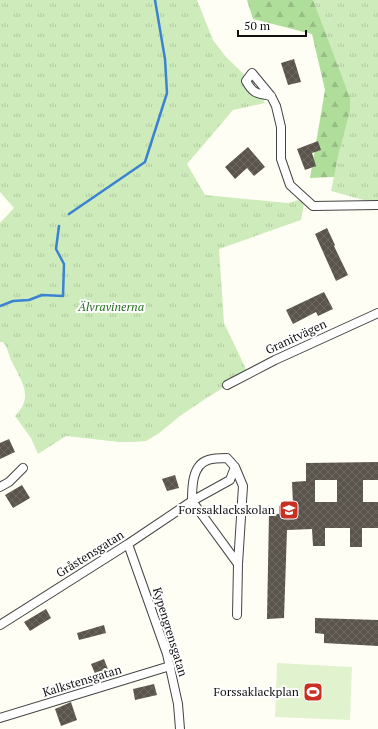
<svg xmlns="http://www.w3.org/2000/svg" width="378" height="729" font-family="'PT Serif',serif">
  <defs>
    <pattern id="forest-firs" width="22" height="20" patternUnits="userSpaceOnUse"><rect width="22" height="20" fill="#afde9a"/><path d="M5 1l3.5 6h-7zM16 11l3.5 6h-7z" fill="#96bd84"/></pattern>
    <pattern id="park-tufts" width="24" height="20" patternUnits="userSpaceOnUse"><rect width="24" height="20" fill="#ceecbb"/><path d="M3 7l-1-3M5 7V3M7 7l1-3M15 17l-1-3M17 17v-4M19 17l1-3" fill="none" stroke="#b0c9a0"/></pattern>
    <pattern id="building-cross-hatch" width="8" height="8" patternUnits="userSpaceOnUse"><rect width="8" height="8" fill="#5a544c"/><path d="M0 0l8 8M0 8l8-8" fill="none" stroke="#6d6862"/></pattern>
  </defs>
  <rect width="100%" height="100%" fill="#fffef4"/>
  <!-- forest -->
  <path fill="url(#forest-firs)" d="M247 0H378V175L310 178 325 90 312 34 253 19Z"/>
  <!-- park -->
  <path fill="url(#park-tufts)" d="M0 0H197L213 40 226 57 250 80 265 103 233 110 187 164 205 195 288 203 305 198 301 220 219 249 224 323 248 373 208 397 180 416 158 434 146 441 133 442H119L66 436 38 454 31 438 15 416C34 397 22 382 12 362 8 354 9 350 3 342H0V223L14 208 0 192Z
    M313 0H378V204L331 191 339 152 350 111V98Z"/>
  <!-- pitch -->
  <path fill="#e1f3ce" d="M277 663 352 667 350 720 275 717Z"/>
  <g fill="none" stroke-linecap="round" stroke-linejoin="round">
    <!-- stream -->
    <path stroke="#3b82d3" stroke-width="2.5" d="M69 214 145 162 167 93 165 59 155 0
      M0 306 13 301 29 300 42 295 63 296 64 264 56 249 59 226"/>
  </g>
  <!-- building -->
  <path fill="url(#building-cross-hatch)" fill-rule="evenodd" d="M294 59 301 82 288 85 281 63Z
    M318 141 321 150 312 153 316 166 305 170 297 149Z
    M248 147 265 167 254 176 247 168 235 179 225 167Z
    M327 228 335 245 334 246 348 275 336 281 315 234Z
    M324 292 333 309 318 316 316 312 293 324 286 310Z
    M9 439 15 452 0 459V443Z
    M378 462V480H363V502H378V528H362V547H350V528H325V546H313L312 529 287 530 284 618 267 619 269 513 279 514V506L293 505 292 482 306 481V463ZM315 480H337V502H315Z
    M175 475 179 488 167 491 162 479Z
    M22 485 30 498 13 508 5 495Z
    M46 609 51 618 30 631 24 622Z
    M315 618 378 620V646L324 643V634L315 633Z
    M104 625 106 633 79 640 77 633Z
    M104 659 109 672 96 676 91 664Z
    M154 684 157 695 135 700 133 689Z
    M71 702 77 720 61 726 55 709Z"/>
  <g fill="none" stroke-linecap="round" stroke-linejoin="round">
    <!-- minor casing -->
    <g stroke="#444" stroke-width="10">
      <path id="minor" d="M271 96C257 93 254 95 246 81L252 73 271 96 276 106 281 127V159L290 185 313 206 378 205
        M227 385 275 360 378 313
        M235 467 243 486 238 564 237 615
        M0 487 9 482 23 468
        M192 501 238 564
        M128 544 167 654 178 704 180 729
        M0 625 128 544 192 501 230 480 235 467 227 458C221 458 214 458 208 460 192 465 192 487 192 501
        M0 718 170 666"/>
    </g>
    <!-- minor -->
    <use href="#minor" stroke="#fff" stroke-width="8"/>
  </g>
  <!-- icons -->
  <defs>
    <g id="school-square" transform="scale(1)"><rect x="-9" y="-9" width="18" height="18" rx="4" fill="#c83022" stroke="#fff"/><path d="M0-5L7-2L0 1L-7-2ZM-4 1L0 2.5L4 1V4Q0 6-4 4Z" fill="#fff"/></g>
    <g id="stadium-square" transform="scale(1)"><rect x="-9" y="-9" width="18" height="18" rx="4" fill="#c83022" stroke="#fff"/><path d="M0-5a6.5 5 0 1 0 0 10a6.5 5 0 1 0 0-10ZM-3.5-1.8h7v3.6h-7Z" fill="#fff"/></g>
  </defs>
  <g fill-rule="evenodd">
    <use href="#school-square" x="289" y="510"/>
    <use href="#stadium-square" x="313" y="692"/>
  </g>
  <g text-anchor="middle" stroke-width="4" stroke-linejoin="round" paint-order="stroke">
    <!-- park labels -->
    <g font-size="12" font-style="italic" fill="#236d1d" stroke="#fff">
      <text x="111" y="311">Älvravinerna</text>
    </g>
    <!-- street labels -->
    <g font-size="12" fill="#111" stroke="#fff">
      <text transform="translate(296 337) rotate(-25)" y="4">Granitvägen</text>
      <text transform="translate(90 554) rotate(-32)" y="4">Gråstensgatan</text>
      <text transform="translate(170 632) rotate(73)" y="4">Kypengrensgatan</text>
      <text transform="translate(82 681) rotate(-17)" y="4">Kalkstensgatan</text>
    </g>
    <!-- poi labels -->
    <g font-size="12" fill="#111" stroke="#fff" text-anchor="end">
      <text x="275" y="514">Forssaklackskolan</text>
      <text x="299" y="696">Forssaklackplan</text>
    </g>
  </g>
  <!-- scale -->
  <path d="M238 30v6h68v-6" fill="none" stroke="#111111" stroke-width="2"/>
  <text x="244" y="30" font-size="12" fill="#111111" stroke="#ffffff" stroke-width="3" paint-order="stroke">50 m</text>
</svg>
